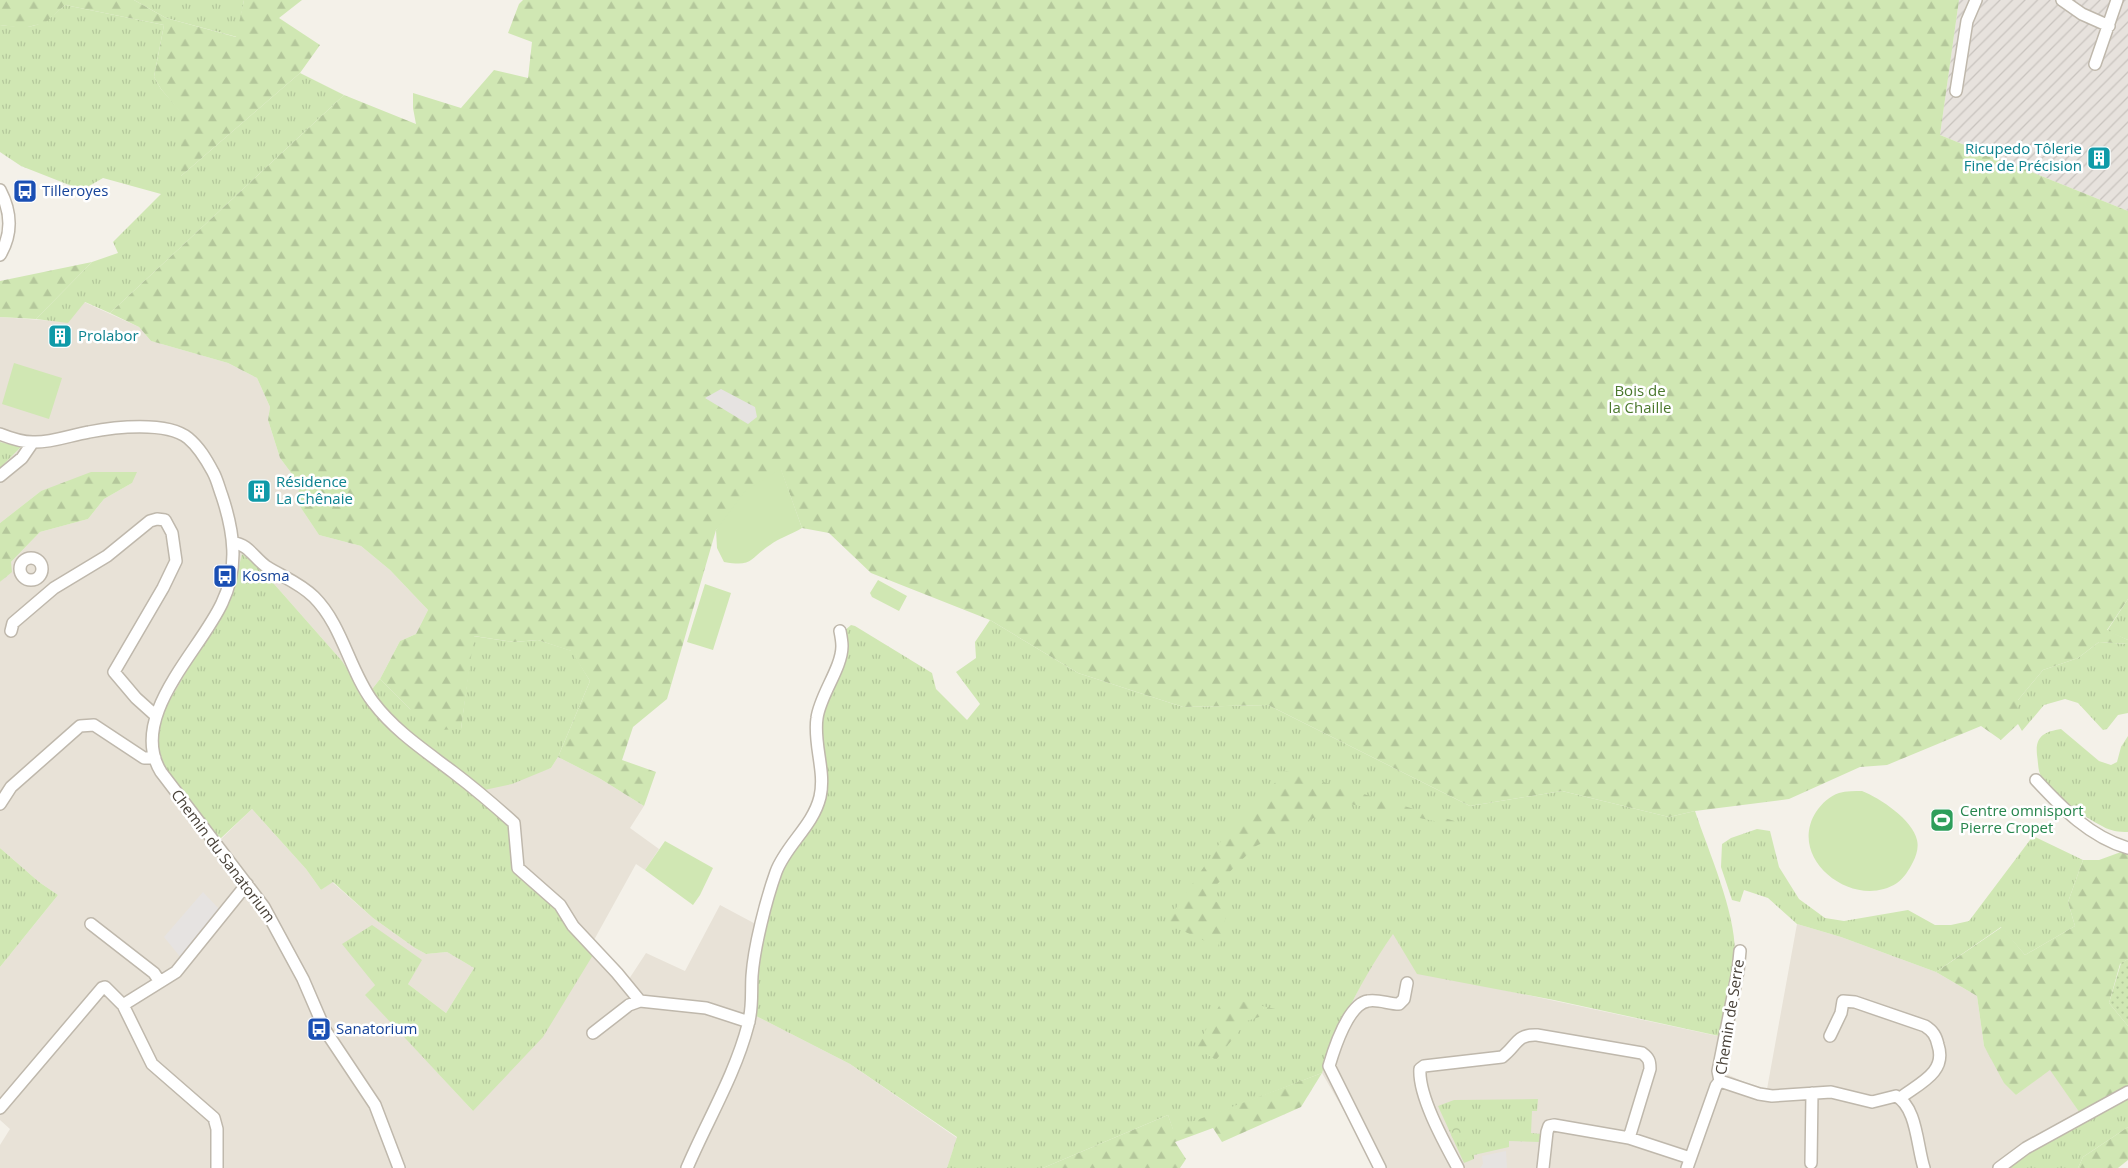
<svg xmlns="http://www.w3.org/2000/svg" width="2128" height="1168" font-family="'Open Sans',sans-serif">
  <defs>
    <pattern id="industrial-furrows" width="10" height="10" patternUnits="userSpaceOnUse" patternTransform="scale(1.25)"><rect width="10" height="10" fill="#e7e2dd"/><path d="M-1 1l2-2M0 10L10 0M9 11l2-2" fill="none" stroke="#c8c3be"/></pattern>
    <pattern id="grass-tufts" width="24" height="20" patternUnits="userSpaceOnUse" patternTransform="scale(1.25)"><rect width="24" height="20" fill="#d0e7b3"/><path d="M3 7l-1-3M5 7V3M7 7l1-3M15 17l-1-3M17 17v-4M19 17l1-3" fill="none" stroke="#b4c79b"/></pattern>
    <pattern id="forest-firs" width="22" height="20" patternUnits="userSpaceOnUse" patternTransform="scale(1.25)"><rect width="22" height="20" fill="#d0e7b3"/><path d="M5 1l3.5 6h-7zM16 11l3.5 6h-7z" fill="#b4c79b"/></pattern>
    <pattern id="park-crowns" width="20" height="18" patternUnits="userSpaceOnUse" patternTransform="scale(1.25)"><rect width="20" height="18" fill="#d0e7b3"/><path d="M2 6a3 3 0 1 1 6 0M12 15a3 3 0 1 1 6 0" fill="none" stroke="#b4c79b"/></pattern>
    <pattern id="garden-dots" width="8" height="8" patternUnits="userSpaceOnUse" patternTransform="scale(1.25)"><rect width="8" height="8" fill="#d0e7b3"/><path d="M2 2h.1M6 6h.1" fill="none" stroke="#b4c79b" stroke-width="1.8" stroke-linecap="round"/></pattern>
  </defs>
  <rect width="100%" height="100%" fill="#f4f1e9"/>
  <!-- residential -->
  <path fill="#e8e2d7" d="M84 302 139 327 151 341 228 363 257 378 270 407 268 420 280 458 301 486 295 499 319 535 361 546 390 570 428 610 416 634 400 641 380 679 366 697 342 661 260 568 194 809 221 839 252 809 306 869 321 890 332 882 373 918 415 948 426 954 447 952 474 968 446 1013 408 984 375 985 366 995 473 1111 513 865 474 792 551 768 558 757 599 778 644 806 630 828 659 849 645 870 636 864 594 940 629 979 646 953 685 971 720 905 765 929 757 976 754 1015 850 1064 957 1138 947 1168H0V1145L10 1129 0 1120V967L58 895 39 882 0 848V582L11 572V562L40 532 88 519 104 499 132 483 41 491 0 523V468L21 447 0 442V317L68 322Z
    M1797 924 1841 937 1936 972 1977 996 1984 1046 2016 1095 2050 1069 2084 1119 2005 1168H1373L1355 1130 1322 1073 1333 1039 1370 967 1393 933 1490 987 1727 1038 1722 1072 1751 1085 1767 1089Z"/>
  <!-- industrial -->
  <path fill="url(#industrial-furrows)" d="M1959 0H2128V211L1940 135Z"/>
  <!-- grass -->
  <path fill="url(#grass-tufts)" d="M134 0H244L237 37 166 18Z
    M65 5 164 25 154 77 161 89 182 113 181 176 300 73 344 95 110 313 85 302 68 323 36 319 92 262 118 253 113 242 161 194 103 178 82 190 21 166 0 152V25C35 29 39 28 65 5Z
    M0 442 21 447 0 468Z
    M242 554 260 568 342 661 366 697 380 679 410 709 461 729 473 636 514 642 538 640 572 651 590 681 558 757 551 768 512 784 475 792 511 825 513 865 556 907 593 955 543 1037 473 1111 365 995 375 985 342 944 372 925 422 960 408 984 446 1013 474 968 447 952 426 954 415 948 373 918 333 882 321 890 306 869 252 809 220 839 169 778 159 750V719L233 591Z
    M2128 599V640L2107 631Z
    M990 620 1078 673 1183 707 1268 705 1470 806 1562 791 1669 817 1695 811C1709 853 1735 910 1735 953 1734 981 1725 1009 1719 1036L1554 1000 1417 974 1393 934C1363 977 1339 1024 1322 1073L1173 1130 1168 1115 1043 1168H947L957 1137 850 1064 754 1015 757 976 765 929 780 872 817 811 819 728 843 632 851 625 855 626 932 673 936 689 967 720 980 704 956 672 976 658 975 642Z
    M2099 642 2128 644V713L2118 715 2107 729 2103 730 2078 703 2065 699 2044 705 2022 731 2018 724V700L2043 670 2078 658Z
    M2061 729 2099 761 2111 765 2117 762 2121 747 2128 736V832C2119 832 2110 831 2102 826 2086 818 2047 791 2040 774 2038 769 2038 761 2037 755 2035 736 2044 732 2061 729Z
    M1757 829 1770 831 1779 867 1799 899 1825 918 1844 921 1908 910 1935 925H1951L1969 921 2033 836 2083 860 2068 902 2075 926 2025 955 2001 927 1936 972 1841 937 1797 924 1768 898 1744 890 1740 902 1732 900 1721 867 1722 844 1731 838Z
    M0 848 39 882 58 895 0 967Z
    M2128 1096V1127L2083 1157 2078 1168H2005L2031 1149Z
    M1538 1099 1537 1111H1532L1531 1133 1541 1134 1540 1142 1509 1141V1147L1474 1155V1159L1464 1163 1438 1106 1454 1100Z"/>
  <!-- forest -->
  <path fill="url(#forest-firs)" d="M0 0H134L166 18 236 37 244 0H302L279 18 320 45 300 73 181 176V113L161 89 154 77 164 25 65 5 45 23 23 28 0 25Z
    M523 0H1959L1940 135 2128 211V599L2107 630 2128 640V644L2099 642 2078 658 2043 670 2018 700V724L2001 740 1981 726 1887 765 1860 767 1789 799 1695 811 1669 817 1562 791 1470 806 1268 705 1183 707 1078 673 990 620 871 573 829 533 802 528 781 470 716 530 667 699 633 727 622 760 656 772 644 806 599 778 558 757 590 681 571 651 538 640 514 642 474 636 461 729 438 730 410 709 380 679 400 641 416 634 428 610 390 570 361 546 319 535 295 499 301 486 280 458 268 420 270 407 257 378 228 363 151 341 139 327 110 313 344 95 416 124 413 108V93L461 108 494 70 528 78 532 42 508 33 519 4Z
    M92 262 36 319 0 317V281Z
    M91 472H137L132 483 104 499 88 519 40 532 11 562 12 572 0 582V523L41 491Z
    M1286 771 1458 822 1454 825 1345 803 1256 846 1206 895 1228 909 1218 947 1166 923 1224 837Z
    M2121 852 2128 854V959L2120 964 2109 1003 2128 1026V1096L2084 1119 2050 1070 2016 1095 2004 1083 1984 1046 1977 996 1936 972 2002 927 2025 955 2075 926 2068 902 2083 860H2099Z
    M1224 997 1280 1010 1247 1021 1216 1060 1196 1048Z
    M1322 1073 1301 1107 1222 1142 1213 1128 1175 1142 1186 1159 1180 1168H1043L1168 1115 1173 1129Z
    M2128 1127V1160L2118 1168H2078L2083 1157Z"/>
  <!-- park -->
  <path fill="url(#park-crowns)" d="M1451 1133a9 9 0 1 1 18 0a9 9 0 1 1-18 0Z"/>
  <!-- garden -->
  <path fill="url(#garden-dots)" d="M2128 959V1026L2109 1003 2121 963Z"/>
  <!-- pitch -->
  <path fill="#d0e7b3" d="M14 363 62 378 49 419 2 404Z
    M781 469 802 528C792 534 779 538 770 545 749 559 754 567 724 562L717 548 716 530 746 490Z
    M878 580 907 596 899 611 872 597 870 593Z
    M705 584 731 593 713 650 687 642Z
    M1862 791C1880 798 1913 820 1917 840 1919 848 1916 856 1913 862 1909 870 1904 878 1897 883 1854 911 1786 859 1816 812 1822 803 1830 796 1839 793 1846 791 1855 791 1862 791Z
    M665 841 713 868 700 895 693 905 645 870Z"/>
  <!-- parking -->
  <path fill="#e6e3e1" d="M721 389 755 407 757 417 748 424 705 398Z
    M203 892 221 911 182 959 164 937Z
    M1506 1151 1507 1168H1480L1483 1164 1482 1156Z"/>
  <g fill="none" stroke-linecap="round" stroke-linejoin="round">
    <!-- minor casing -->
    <g stroke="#bfb8ac" stroke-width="14">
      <path id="minor" d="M2062 0 2082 14 2109 26
        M2095 64 2117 0
        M1956 91 1967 21 1976 0
        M0 190C11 211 13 233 0 255
        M0 434C10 438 22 442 33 442 51 443 71 435 89 432 114 427 167 421 188 438 199 447 206 459 213 472 217 479 219 488 222 496 234 532 239 568 222 603 200 651 127 717 161 772L264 907 303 979 325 1030 375 1105 399 1168
        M0 476 22 458 33 442
        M234 543C248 544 255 559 267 567 283 577 300 583 314 597 343 626 349 670 373 702 395 731 424 750 453 772 474 788 494 805 514 823L518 868 560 905 573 926 617 973 640 1001
        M20 569a11 11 0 1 1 22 0a11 11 0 1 1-22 0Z
        M11 631 13 623 54 588 107 556 150 521 157 519 165 520 172 533 176 561 163 588 114 672 136 698 156 716
        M2036 780C2062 808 2090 837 2128 848
        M0 804 11 787 80 726 94 725 144 758H155
        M91 924 154 973 160 982
        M593 1033 629 1005 640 1001 706 1008 749 1022
        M1830 1036 1841 1013 1843 1001 1855 1002 1925 1026C1933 1031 1936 1036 1938 1045 1947 1072 1920 1083 1900 1098
        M1720 1081 1759 1094 1772 1096 1831 1092 1872 1102 1896 1096C1917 1107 1917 1147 1924 1168
        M0 1108 102 988 105 987 123 1005
        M1811 1163 1812 1093
        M217 1168V1129L214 1118 152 1064 123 1005 176 972 247 884
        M687 1168C707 1121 735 1075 748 1025 753 1008 751 993 752 976 754 947 766 900 776 872 786 845 813 826 820 797 826 771 813 744 817 718 820 695 842 668 842 646 842 642 841 636 840 631
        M1380 1168 1329 1066C1334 1049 1348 1004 1368 1001 1378 999 1389 1004 1399 1004L1404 999 1407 983
        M1458 1168C1445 1144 1418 1096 1420 1069L1424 1066 1502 1057C1517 1046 1516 1034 1537 1035L1642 1053C1649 1058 1650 1061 1650 1069L1629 1138
        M1543 1168 1547 1132 1549 1126 1554 1125 1629 1138 1690 1158
        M1687 1168 1716 1086 1720 1081 1718 1071 1738 971 1740 951
        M1999 1168 2026 1148 2128 1092"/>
    </g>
    <!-- minor -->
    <use href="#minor" stroke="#fff" stroke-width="11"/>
  </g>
  <!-- icons -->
  <defs>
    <g id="building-square" transform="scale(1.25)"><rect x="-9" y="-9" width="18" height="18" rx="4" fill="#0f9aa8" stroke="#fff"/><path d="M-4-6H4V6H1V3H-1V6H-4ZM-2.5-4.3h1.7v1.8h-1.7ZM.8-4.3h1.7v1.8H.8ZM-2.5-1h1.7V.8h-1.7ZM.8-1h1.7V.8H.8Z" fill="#fff"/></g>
    <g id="bus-square" transform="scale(1.25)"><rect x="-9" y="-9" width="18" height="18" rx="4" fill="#1a4fb4" stroke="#fff"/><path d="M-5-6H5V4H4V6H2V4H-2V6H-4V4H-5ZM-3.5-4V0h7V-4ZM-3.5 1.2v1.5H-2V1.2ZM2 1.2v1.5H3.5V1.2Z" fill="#fff"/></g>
    <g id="stadium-square" transform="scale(1.25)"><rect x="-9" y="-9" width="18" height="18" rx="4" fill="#2e9e5b" stroke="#fff"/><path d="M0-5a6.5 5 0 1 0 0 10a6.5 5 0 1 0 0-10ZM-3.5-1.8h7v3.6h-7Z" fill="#fff"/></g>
  </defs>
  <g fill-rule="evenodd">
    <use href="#building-square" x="2099" y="158"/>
    <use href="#bus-square" x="25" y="191"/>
    <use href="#building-square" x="60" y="336"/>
    <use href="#building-square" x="259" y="491"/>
    <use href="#bus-square" x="225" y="576"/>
    <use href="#stadium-square" x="1942" y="820"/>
    <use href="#bus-square" x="319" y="1029"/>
  </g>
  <g text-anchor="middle" stroke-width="5" stroke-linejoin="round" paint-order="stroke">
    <!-- culture labels -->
    <g font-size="15" fill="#0d838f" stroke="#fff" text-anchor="start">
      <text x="2082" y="154" text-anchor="end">Ricupedo Tôlerie<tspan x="2082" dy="17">Fine de Précision</tspan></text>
      <text x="78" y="341">Prolabor</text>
      <text x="276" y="487">Résidence<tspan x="276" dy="17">La Chênaie</tspan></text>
    </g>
    <!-- transit labels -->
    <g font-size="15" fill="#164399" stroke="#fff" text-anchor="start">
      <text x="42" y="196">Tilleroyes</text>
      <text x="242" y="581">Kosma</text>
      <text x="336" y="1034">Sanatorium</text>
    </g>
    <!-- park labels -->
    <g font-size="15" fill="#4a782c" stroke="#fff">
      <text x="1640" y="396">Bois de<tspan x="1640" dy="17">la Chaille</tspan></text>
    </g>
    <!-- leisure labels -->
    <g font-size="15" fill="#27864d" stroke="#fff" text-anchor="start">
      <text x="1960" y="816">Centre omnisport<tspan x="1960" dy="17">Pierre Cropet</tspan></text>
    </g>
    <!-- street labels -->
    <g font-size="15" fill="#484138" stroke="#fff">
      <text transform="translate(223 856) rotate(53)" y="5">Chemin du Sanatorium</text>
      <text transform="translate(1730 1017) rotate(-81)" y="5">Chemin de Serre</text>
    </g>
  </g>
</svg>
